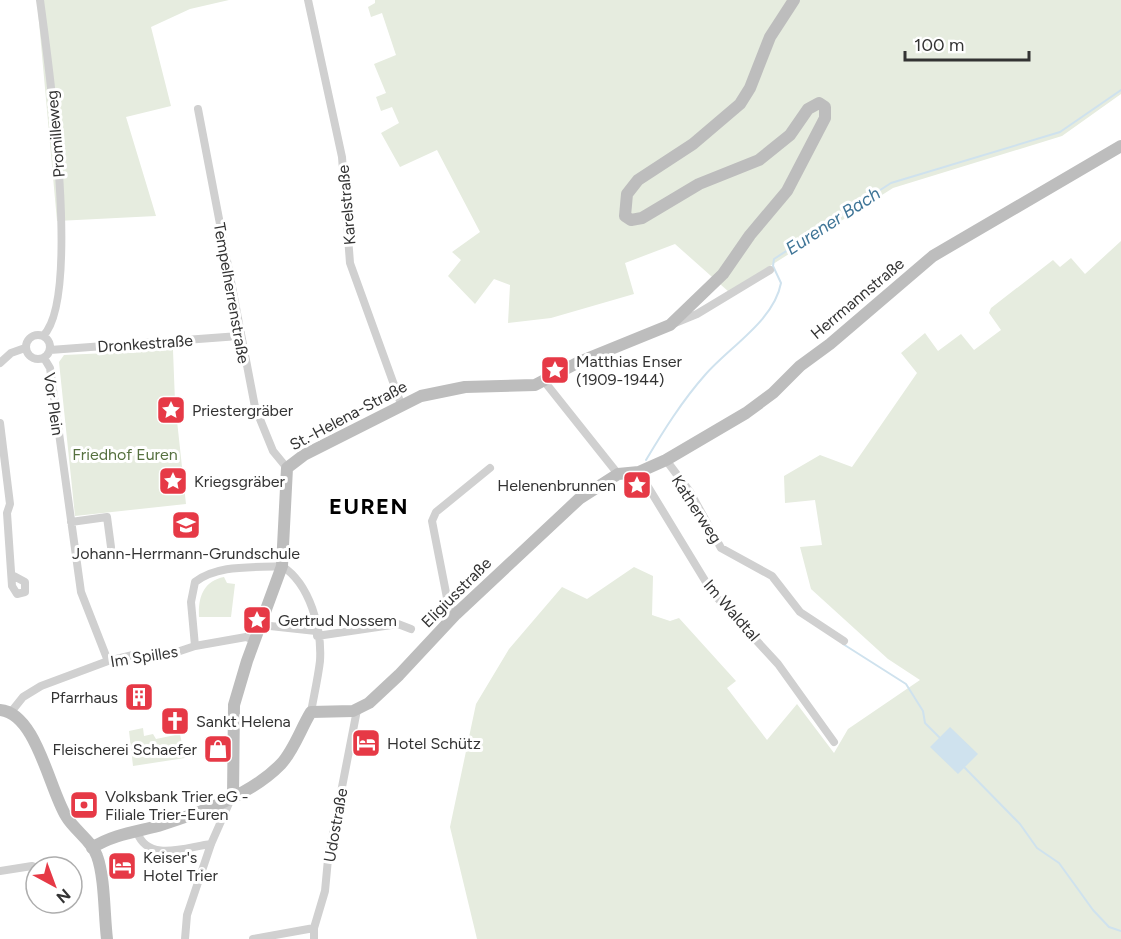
<svg xmlns="http://www.w3.org/2000/svg" width="1121" height="939" font-family="Figtree,sans-serif">
  <rect width="100%" height="100%" fill="#fff"/>
  <!-- green -->
  <path fill="#e6ecdf" d="M37 0H229L190 9 151 27 171 106 126 117 156 216 57 221Z
    M375 0H1121V94L1062 136 893 188 729 292 675 244 625 263 634 294 551 318 508 323 510 285 494 279 475 304 448 276 461 260 452 252 480 232 437 150 400 167 381 133 399 123 392 107 381 111 376 97 386 93 374 64 396 55 382 13 371 17 368 7 375 3Z
    M1121 241V939H477L450 827 476 704 509 649 562 587 587 599 634 567 653 576 652 615 670 621 679 618 736 681 727 688 767 740 797 704 834 753 848 729 920 680 888 659 811 589 800 547 822 545 815 500 785 503 784 476 820 455 852 467 917 373 901 353 925 333 938 351 961 334 974 350 1001 330 989 313 991 308 1053 260 1060 267 1071 258 1085 274Z
    M173 350 175 402 186 504 75 516 59 362 64 355Z
    M224 577 227 583 235 584 231 617H199C198 598 203 581 224 577Z
    M143 728 144 736 153 734 156 739 180 734 185 758 133 766 129 731Z"/>
  <!-- water -->
  <path fill="#cfe2ee" d="M950 727 978 754 958 774 930 747Z"/>
  <g fill="none" stroke-linecap="round" stroke-linejoin="round">
    <!-- stream -->
    <path stroke="#cfe2ee" stroke-width="2" d="M646 460C664 430 682 401 705 375 729 347 774 321 781 283L773 266 774 259 891 183 1060 132 1121 90
      M843 644 906 684 923 711 925 723 940 738
      M963 766 1020 824 1037 848 1059 863 1093 910 1109 927 1121 931"/>
    <!-- street -->
    <path stroke="#d0d0d0" stroke-width="8" d="M40 0C48 59 82 298 43 336
      M308 0 342 157 350 263 401 404
      M198 109 255 407 273 451 287 468
      M675 323 697 314 770 270
      M26 347a12 12 0 1 1 24 0a12 12 0 1 1-24 0Z
      M50 350 239 336
      M44 358 50 368 81 592 108 661
      M0 363 11 353 25 348
      M544 381 618 474
      M0 423 10 504 7 513 12 586 17 594 25 592V582L12 575
      M666 460 690 492 721 548 772 576 800 612 844 641
      M639 472 712 592 778 664 834 742
      M71 522 107 517 111 547
      M456 614 448 603 432 521 436 512 490 468
      M261 625 316 631
      M317 636 398 624 411 629
      M195 646 191 602 195 582C218 564 254 568 282 566 310 584 322 629 320 661 318 678 314 695 311 712
      M11 712 23 697 41 686 108 661 133 655H168L195 646 246 637 254 640
      M137 832C148 863 186 847 211 844
      M0 871 32 866
      M185 939 187 915 211 844 230 801
      M253 939 314 928
      M314 939V928L325 891 328 859 357 710"/>
    <!-- secondary -->
    <path stroke="#bdbdbd" stroke-width="12" d="M0 710C36 713 49 788 66 816 74 830 92 841 97 856 105 878 104 915 107 939
      M233 797 234 705 247 661 282 566 287 468 304 455 421 396 465 387 535 385 579 362 670 325 723 274 750 235 787 191 825 118V107L819 103 808 109 790 135 759 160 699 184 642 218 631 220 625 216 627 194 638 180 693 144 740 104 750 88 770 37 794 0
      M92 848C112 835 135 832 158 826 199 813 250 796 281 764 294 750 301 728 311 712L353 711 369 703 399 675 456 614 579 499 618 474 639 472 666 460 746 413 773 393 800 366 830 344 933 256 1121 146"/>
  </g>
  <!-- icons -->
  <defs>
    <g id="sight-square" transform="scale(1.5)"><rect x="-9" y="-9" width="18" height="18" rx="4" fill="#e63946" stroke="#fff"/><path d="M0-6L1.8-2.2L6-1.7L2.9 1.2L3.7 5.4L0 3.3L-3.7 5.4L-2.9 1.2L-6-1.7L-1.8-2.2Z" fill="#fff"/></g>
    <g id="school-square" transform="scale(1.5)"><rect x="-9" y="-9" width="18" height="18" rx="4" fill="#e63946" stroke="#fff"/><path d="M0-5L7-2L0 1L-7-2ZM-4 1L0 2.5L4 1V4Q0 6-4 4Z" fill="#fff"/></g>
    <g id="building-square" transform="scale(1.5)"><rect x="-9" y="-9" width="18" height="18" rx="4" fill="#e63946" stroke="#fff"/><path d="M-4-6H4V6H1V3H-1V6H-4ZM-2.5-4.3h1.7v1.8h-1.7ZM.8-4.3h1.7v1.8H.8ZM-2.5-1h1.7V.8h-1.7ZM.8-1h1.7V.8H.8Z" fill="#fff"/></g>
    <g id="church-square" transform="scale(1.5)"><rect x="-9" y="-9" width="18" height="18" rx="4" fill="#e63946" stroke="#fff"/><path d="M-1.2-6h2.4v3.5h3.3v2.4h-3.3V6h-2.4V-.1h-3.3v-2.4h3.3Z" fill="#fff"/></g>
    <g id="hotel-square" transform="scale(1.5)"><rect x="-9" y="-9" width="18" height="18" rx="4" fill="#e63946" stroke="#fff"/><path d="M-6-4.5h1.5V1H6V5H4.5V3h-9V5H-6ZM-4 0a1.8 1.8 0 1 1 3.6 0ZM.5 0V-2.5h3Q6-2.5 6 0Z" fill="#fff"/></g>
    <g id="shop-square" transform="scale(1.5)"><rect x="-9" y="-9" width="18" height="18" rx="4" fill="#e63946" stroke="#fff"/><path d="M-5-2.5h2.3a2.7 3.5 0 0 1 5.4 0H5L5.5 6h-11ZM-1.5-2.5h3a1.5 2.3 0 0 0-3 0Z" fill="#fff"/></g>
    <g id="bank-square" transform="scale(1.5)"><rect x="-9" y="-9" width="18" height="18" rx="4" fill="#e63946" stroke="#fff"/><path d="M-6-4H6V4H-6ZM0-2.3a2.3 2.3 0 1 0 0 4.6a2.3 2.3 0 1 0 0-4.6Z" fill="#fff"/></g>
  </defs>
  <g fill-rule="evenodd">
    <use href="#sight-square" x="555" y="370"/>
    <use href="#sight-square" x="171" y="410"/>
    <use href="#sight-square" x="173" y="481"/>
    <use href="#sight-square" x="637" y="485"/>
    <use href="#school-square" x="186" y="525"/>
    <use href="#sight-square" x="257" y="620"/>
    <use href="#building-square" x="139" y="697"/>
    <use href="#church-square" x="175" y="721"/>
    <use href="#hotel-square" x="366" y="743"/>
    <use href="#shop-square" x="218" y="749"/>
    <use href="#bank-square" x="84" y="805"/>
    <use href="#hotel-square" x="122" y="866"/>
  </g>
  <g text-anchor="middle" stroke-width="6" stroke-linejoin="round" paint-order="stroke">
    <!-- street labels -->
    <g font-size="16" fill="#333" stroke="#fff">
      <text transform="translate(55 134) rotate(-95)" y="6">Promilleweg</text>
      <text transform="translate(346 205) rotate(-95)" y="6">Karelstraße</text>
      <text transform="translate(232 293) rotate(80)" y="6">Tempelherrenstraße</text>
      <text transform="translate(857 298) rotate(-40)" y="6">Herrmannstraße</text>
      <text transform="translate(145 343) rotate(-4)" y="6">Dronkestraße</text>
      <text transform="translate(54 404) rotate(82)" y="6">Vor Plein</text>
      <text transform="translate(348 415) rotate(-28)" y="6">St.-Helena-Straße</text>
      <text transform="translate(697 509) rotate(57)" y="6">Katherweg</text>
      <text transform="translate(456 592) rotate(-45)" y="6">Eligiusstraße</text>
      <text transform="translate(732 610) rotate(49)" y="6">Im Waldtal</text>
      <text transform="translate(144 656) rotate(-9)" y="6">Im Spilles</text>
      <text transform="translate(335 825) rotate(-80)" y="6">Udostraße</text>
    </g>
    <!-- poi labels -->
    <g font-size="16" fill="#333" stroke="#fff" text-anchor="start">
      <text x="576" y="367">Matthias Enser<tspan x="576" dy="18">(1909-1944)</tspan></text>
      <text x="192" y="416">Priestergräber</text>
      <text x="194" y="487">Kriegsgräber</text>
      <text x="616" y="491" text-anchor="end">Helenenbrunnen</text>
      <text x="186" y="559" text-anchor="middle">Johann-Herrmann-Grundschule</text>
      <text x="278" y="626">Gertrud Nossem</text>
      <text x="118" y="703" text-anchor="end">Pfarrhaus</text>
      <text x="196" y="727">Sankt Helena</text>
      <text x="387" y="749">Hotel Schütz</text>
      <text x="197" y="755" text-anchor="end">Fleischerei Schaefer</text>
      <text x="105" y="802">Volksbank Trier eG -<tspan x="105" dy="18">Filiale Trier-Euren</tspan></text>
      <text x="143" y="863">Keiser's<tspan x="143" dy="18">Hotel Trier</tspan></text>
    </g>
    <!-- park labels -->
    <g font-size="16" fill="#56703f" stroke="#fff">
      <text x="125" y="460">Friedhof Euren</text>
    </g>
    <!-- water labels -->
    <g font-size="18" font-style="italic" fill="#3f7597" stroke="#fff">
      <text transform="translate(833 221) rotate(-33)" y="6">Eurener Bach</text>
    </g>
    <!-- district labels -->
    <g font-size="22" font-weight="bold" letter-spacing="1.5" fill="#000" stroke="#fff">
      <text x="369" y="514">EUREN</text>
    </g>
  </g>
  <!-- north arrow -->
  <g transform="translate(54 885) rotate(139)"><circle r="28" fill="#ffffff" stroke="#adadad" stroke-width="1.5"/>
  <path d="M0-4.5L10 22L0 15L-10 22Z" fill="#e63946"/>
  <text y="-9" font-size="16" font-weight="bold" text-anchor="middle" fill="#333333">N</text>
  </g>
  <!-- scale -->
  <path d="M905 51v9h124v-9" fill="none" stroke="#333333" stroke-width="3"/>
  <text x="914" y="51" font-size="18" fill="#333333" stroke="#ffffff" stroke-width="4.5" paint-order="stroke">100 m</text>
</svg>
